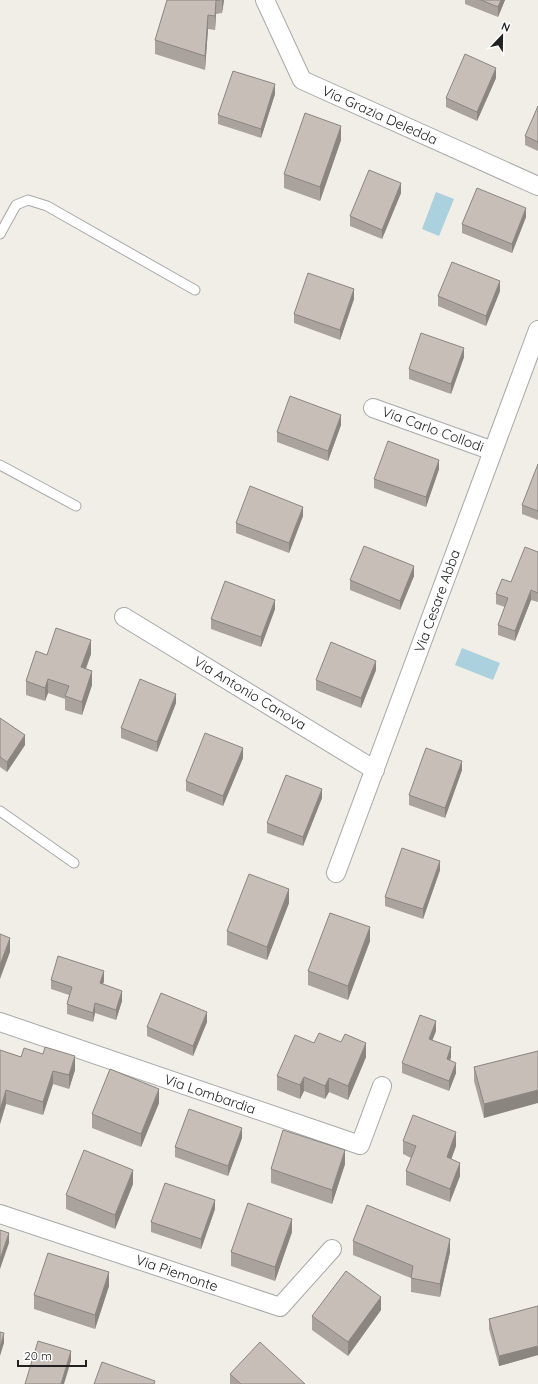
<svg xmlns="http://www.w3.org/2000/svg" width="538" height="1384" font-family="Quicksand,sans-serif">
  <rect width="100%" height="100%" fill="#f1eee8"/>
  <!-- water -->
  <path fill="#aad1dd" d="M436 192 454 199 439 236 422 229Z
    M462 648 500 663 493 680 455 665Z"/>
  <g fill="none" stroke-linecap="round" stroke-linejoin="round">
    <!-- service casing -->
    <g stroke="#a8a8a8" stroke-width="11">
      <path id="service" d="M0 234 16 205 28 200 47 206 195 290
        M0 465 76 506
        M0 811 74 863"/>
    </g>
    <!-- minor casing -->
    <g stroke="#a8a8a8" stroke-width="20">
      <path id="minor" d="M265 0 302 80 538 186
        M373 408 493 451
        M124 617 375 770
        M336 873 538 330
        M0 1022 360 1145 382 1086
        M0 1214 280 1307 332 1249"/>
    </g>
    <!-- service -->
    <use href="#service" stroke="#fff" stroke-width="9"/>
    <!-- minor -->
    <use href="#minor" stroke="#fff" stroke-width="18"/>
  </g>
  <!-- wall -->
  <path fill="#aaa39d" d="M167 0H224L222 13 216 14 215 30 208 29 205 70 155 54V40Z
    M465 0H505L498 17 465 4Z
    M496 78 477 121 446 107V98Z
    M275 94 261 138 218 124V115Z
    M538 106V151L525 145V136Z
    M341 140 320 201 284 188V174Z
    M401 193 382 239 350 226V216Z
    M526 217 512 253 462 233V224Z
    M500 291 486 326 438 306V296Z
    M354 299 340 340 294 323V314Z
    M464 357 451 394 409 379V369Z
    M341 425 328 461 277 442V432Z
    M538 464V520L522 514V505Z
    M439 469 426 507 374 488V479Z
    M303 516 289 553 236 533V523Z
    M538 552V602L531 600 515 641 498 635V625L505 607 496 604V594L511 582Z
    M414 576 400 610 350 590V580Z
    M275 609 261 647 211 629V619Z
    M91 654 86 669 92 685 82 715 65 710V699L48 693 45 701 26 695V681L47 655Z
    M376 670 361 708 316 690V680Z
    M176 703 157 752 121 738V728Z
    M0 718 25 745 7 772 0 767Z
    M243 758 223 806 186 791V781Z
    M462 770 445 818 409 805V795Z
    M322 798 303 846 267 833V823Z
    M440 870 423 919 385 906V897Z
    M289 903 267 960 227 945V931Z
    M370 941 348 1000 308 985V971Z
    M51 980 104 981 103 984 122 1001 116 1020 95 1013 93 1022 67 1014V1004L69 995 51 989Z
    M207 1022 193 1056 147 1036V1027Z
    M436 1031 432 1040 451 1057 450 1061 456 1073 449 1091 402 1073V1063Z
    M314 1043 366 1057 348 1100 329 1092 325 1099 304 1091 300 1099 277 1090V1076Z
    M0 1050 21 1057 75 1070 69 1089 53 1084 43 1115 6 1104 0 1124Z
    M538 1051 484 1118 474 1081V1067Z
    M159 1103 141 1147 92 1128V1114Z
    M242 1138 228 1176 175 1157V1147Z
    M403 1141 456 1146 451 1159 460 1176 450 1202 406 1185V1171L411 1158 403 1154Z
    M345 1164 332 1204 271 1183V1169Z
    M133 1184 115 1229 66 1209V1195Z
    M215 1209 201 1249 151 1232V1222Z
    M292 1232 275 1281 231 1266V1252Z
    M353 1241 450 1252 440 1297 411 1292V1278L353 1255Z
    M109 1286 95 1329 34 1309V1295Z
    M538 1306V1355L499 1366 489 1329V1319Z
    M381 1310 348 1356 312 1330V1316Z
    M230 1374 305 1384H230Z"/>
  <!-- shaded-wall -->
  <path fill="#8b8580" d="M216 0V14L215 30V16Z
    M222 0H224L222 13Z
    M501 0H505L498 17V7Z
    M208 15V29L205 70V56Z
    M496 68V78L477 121V112Z
    M275 84V94L261 138V129Z
    M341 126V140L320 201V187Z
    M401 183V193L382 239V230Z
    M526 208V217L512 253V244Z
    M500 281V291L486 326V316Z
    M354 289V299L340 340V330Z
    M464 348V357L451 394V384Z
    M341 415V425L328 461V451Z
    M439 460V469L426 507V497Z
    M303 507V516L289 553V543Z
    M414 566V576L400 610V601Z
    M531 590V600L515 641V631Z
    M275 600V609L261 647V637Z
    M91 640V654L81 681V667Z
    M376 661V670L361 708V698Z
    M92 671V685L82 715V702Z
    M48 679V693L45 701V688Z
    M176 694V703L157 752V742Z
    M25 735V745L7 772V762Z
    M243 748V758L223 806V796Z
    M462 761V770L445 818V808Z
    M322 789V798L303 846V837Z
    M440 861V870L423 919V909Z
    M289 889V903L267 960V947Z
    M370 927V941L348 1000V986Z
    M10 938V952L0 979V965Z
    M104 971V981L100 993V983Z
    M122 991V1001L116 1020V1010Z
    M95 1003V1013L93 1022V1013Z
    M207 1012V1022L193 1056V1046Z
    M436 1021V1031L429 1049V1039Z
    M366 1043V1057L348 1100V1086Z
    M451 1047V1057L447 1069V1059Z
    M75 1056V1070L69 1089V1075Z
    M456 1063V1073L449 1091V1081Z
    M53 1071V1084L43 1115V1102Z
    M304 1077V1091L300 1099V1085Z
    M329 1078V1092L325 1099V1086Z
    M159 1089V1103L141 1147V1134Z
    M6 1090V1104L0 1124V1110Z
    M538 1090V1103L484 1118V1104Z
    M242 1128V1138L228 1176V1166Z
    M456 1132V1146L447 1171V1157Z
    M345 1150V1164L332 1204V1190Z
    M460 1163V1176L450 1202V1189Z
    M133 1170V1184L115 1229V1215Z
    M215 1200V1209L201 1249V1239Z
    M292 1219V1232L275 1281V1267Z
    M9 1233V1243L0 1269V1259Z
    M450 1239V1252L440 1297V1284Z
    M109 1272V1286L95 1329V1315Z
    M381 1297V1310L348 1356V1342Z
    M4 1333V1343L0 1356V1347Z
    M538 1346V1355L499 1366V1356Z
    M71 1351V1361L64 1384H61Z"/>
  <!-- building -->
  <path fill="#c6beb7" stroke="#8b8580" d="M167 0H220H216L215 16 208 15 205 56 155 40Z
    M481 0H501L498 7Z
    M465 54 496 68 477 112 446 98Z
    M233 71 275 84 261 129 218 115Z
    M538 106V142L525 136Z
    M305 113 341 126 320 187 284 174Z
    M369 170 401 183 382 230 350 216Z
    M477 188 526 208 512 244 462 224Z
    M452 262 500 281 486 316 438 296Z
    M308 273 354 289 340 330 294 314Z
    M421 333 464 348 451 384 409 369Z
    M290 396 341 415 328 451 277 432Z
    M388 441 439 460 426 497 374 479Z
    M538 464V511L522 505Z
    M250 486 303 507 289 543 236 523Z
    M364 546 414 566 400 601 350 580Z
    M525 547 538 552V593L531 590 515 631 498 625 508 598 496 594 502 579 511 582Z
    M225 581 275 600 261 637 211 619Z
    M56 628 91 640 81 667 92 671 82 702 65 696 69 686 48 679 45 688 26 681 36 651 47 655Z
    M331 642 376 661 361 698 316 680Z
    M140 679 176 694 157 742 121 728Z
    M0 718 25 735 7 762 0 757Z
    M205 733 243 748 223 796 186 781Z
    M426 748 462 761 445 808 409 795Z
    M286 775 322 789 303 837 267 823Z
    M402 848 440 861 423 909 385 897Z
    M249 874 289 889 267 947 227 931Z
    M330 913 370 927 348 986 308 971Z
    M0 934 10 938 0 965Z
    M58 956 104 971 100 983 122 991 116 1010 95 1003 93 1013 67 1004 72 987 51 980Z
    M161 993 207 1012 193 1046 147 1027Z
    M420 1015 436 1021 429 1039 451 1047 447 1059 456 1063 449 1081 402 1063Z
    M319 1033 341 1042 345 1034 366 1043 348 1086 329 1078 325 1086 304 1077 300 1085 277 1076 295 1035 314 1043Z
    M45 1047 75 1056 69 1075 53 1071 43 1102 6 1090 0 1110V1050L21 1057 24 1048 43 1054Z
    M538 1051V1090L484 1104 474 1067Z
    M110 1069 159 1089 141 1134 92 1114Z
    M189 1109 242 1128 228 1166 175 1147Z
    M413 1115 456 1132 447 1157 460 1163 450 1189 406 1171 416 1146 403 1141Z
    M283 1130 345 1150 332 1190 271 1169Z
    M84 1150 133 1170 115 1215 66 1195Z
    M165 1183 215 1200 201 1239 151 1222Z
    M248 1203 292 1219 275 1267 231 1252Z
    M367 1205 450 1239 440 1284 411 1278 413 1266 353 1241Z
    M0 1230 9 1233 0 1259Z
    M48 1253 109 1272 95 1315 34 1295Z
    M346 1271 381 1297 348 1342 312 1316Z
    M538 1306V1346L499 1356 489 1319Z
    M0 1332 4 1333 0 1347Z
    M38 1341 71 1351 61 1384H25Z
    M260 1342 305 1384H241L230 1374Z
    M102 1362 155 1381 154 1384H94Z"/>
  <g text-anchor="middle" stroke-width="3" stroke-linejoin="round" paint-order="stroke">
    <!-- street labels -->
    <g font-size="14" fill="#212121" stroke="#fff">
      <text transform="translate(380 115) rotate(24)" y="5">Via Grazia Deledda</text>
      <text transform="translate(433 429) rotate(20)" y="5">Via Carlo Collodi</text>
      <text transform="translate(437 601) rotate(-70)" y="5">Via Cesare Abba</text>
      <text transform="translate(250 693) rotate(31)" y="5">Via Antonio Canova</text>
      <text transform="translate(210 1094) rotate(19)" y="5">Via Lombardia</text>
      <text transform="translate(177 1273) rotate(19)" y="5">Via Piemonte</text>
    </g>
  </g>
  <!-- north arrow -->
  <g transform="translate(502 36) rotate(22)" stroke="#ffffff" stroke-width="3" paint-order="stroke">
  <path d="M0-3L7 15L0 10L-7 15Z" fill="#212121"/>
  <text y="-6" font-size="11" font-weight="bold" text-anchor="middle" fill="#212121">N</text>
  </g>
  <!-- scale -->
  <path d="M18 1360v6h68v-6" fill="none" stroke="#212121" stroke-width="2"/>
  <text x="24" y="1360" font-size="12" fill="#212121" stroke="#ffffff" stroke-width="3" paint-order="stroke">20 m</text>
</svg>
